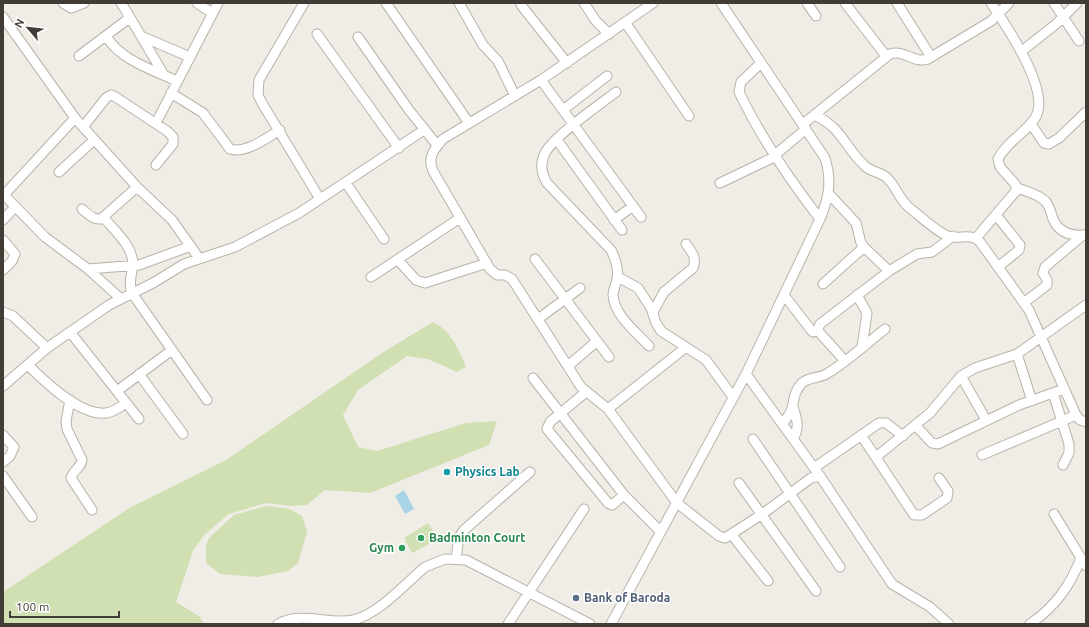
<svg xmlns="http://www.w3.org/2000/svg" width="1089" height="627" font-family="Ubuntu,sans-serif">
  <rect width="100%" height="100%" fill="#f0ece6"/>
  <!-- green -->
  <path fill="#d1e0b3" d="M433 322C450 330 459 349 466 367L457 372 428 359 407 356 358 390 343 415 358 447 377 451 466 423 497 421 489 445 370 493 325 490 307 505 291 506 266 503 229 514 204 535 193 551 176 602 200 617 204 624H3V592L131 507 226 460 385 351Z
    M266 506 290 509 302 516 307 532 298 563 288 571 258 577 220 574 206 563V547L208 540 212 535 234 515Z
    M428 523 438 539 412 553 404 538Z"/>
  <!-- water -->
  <path fill="#a9d4e6" d="M404 490 414 509 405 514 395 496Z"/>
  <g fill="none" stroke-linecap="round" stroke-linejoin="round">
    <!-- minor casing -->
    <g stroke="#bab2a9" stroke-width="11">
      <path id="minor" d="M63 3 71 8 84 3
        M197 3 212 13
        M304 3 259 80 258 95 262 103 320 199
        M386 3 469 123
        M459 3 483 45 498 61 515 96
        M584 3 596 21 609 34
        M653 3 541 80 443 139C434 149 427 158 433 171L490 269 497 275H505L512 279 581 387 608 409 677 503 719 536 725 538 761 515 811 478 820 476 892 584 930 607 949 624
        M807 3 816 16
        M845 3 886 56
        M897 3 931 57
        M1054 3 1079 41
        M521 5 567 63
        M128 14 164 75
        M3 17 75 118 137 187 172 220 199 258
        M625 22 689 116
        M317 34 399 148
        M106 36C120 60 153 70 177 81
        M143 37 190 57
        M358 37 409 110 437 145
        M1022 51 1056 24 1077 3
        M79 56 128 19V14L121 3
        M761 63 741 82 739 92C761 138 789 179 820 219
        M541 80 641 217
        M616 92C599 105 554 136 545 153 540 163 541 173 547 183L611 250C616 260 620 271 616 283 615 287 613 291 613 295 614 315 636 332 649 346
        M171 93 203 113 230 149C246 154 266 138 280 130
        M563 110 607 76
        M814 115C842 127 845 148 865 166 871 172 881 172 887 178 897 187 899 201 911 209 921 217 937 232 948 236 960 240 971 232 980 242L1029 310 1076 415 1080 420 1086 422
        M156 123 218 3
        M803 124 890 54C904 49 914 64 928 59L991 21 1009 3
        M1031 124 1044 143 1049 144 1059 138 1086 112
        M83 127 106 98 111 95 114 96 167 131 173 137V144L156 165
        M557 140 622 230
        M59 172 94 140
        M346 183 384 239
        M720 183 770 159 806 129
        M1018 188C1027 192 1039 194 1046 202 1050 207 1051 213 1053 219 1059 233 1071 236 1084 235
        M3 194 45 237 88 269 139 265 191 246
        M829 194 856 223 861 243 864 247 889 271
        M4 195 75 118
        M82 209C88 214 93 220 101 219L137 187
        M996 215 1020 245 1019 250 998 267
        M104 218C115 231 133 246 133 265 132 274 128 283 132 293L207 400
        M3 220 15 207
        M614 220 633 206
        M976 238 1016 191V185L1000 167 998 159C1008 140 1025 134 1035 118 1052 92 1006 25 991 3
        M3 240 15 254 12 261 3 270
        M535 259 597 341 568 366
        M398 260 416 280 425 283 487 263
        M88 269 120 298
        M371 277 460 218
        M618 277 638 288 651 308 656 323 661 331 706 360 733 397
        M823 284 864 247
        M784 295 811 330 813 332 818 329
        M857 295 867 313 862 347
        M1025 302 1047 285V280L1043 273 1045 267 1083 235
        M3 312 13 316 47 348
        M653 312 664 292 693 268C697 258 692 252 686 244
        M538 319 580 288
        M70 332 139 419
        M597 341 609 357
        M1017 354 1032 401
        M845 361 819 332 818 329 820 324 889 271 917 254 932 252 953 236
        M28 365C45 382 80 416 106 413 114 412 120 407 126 403
        M139 374 183 434
        M746 374 820 476
        M961 376 986 420
        M533 378 624 495 661 532
        M3 386 47 348 109 305 153 283 184 264 235 247 299 213 424 130
        M117 391 172 350
        M586 392 550 422 547 429 608 503 612 505 624 495
        M1053 393 1069 444V453L1063 465
        M70 400 66 421 67 429 82 460C81 468 73 470 71 478L92 510
        M608 409 685 348
        M782 423C798 410 789 396 802 383 810 376 820 379 828 373 848 361 866 344 885 329
        M915 425 932 443 938 444 1019 405 1064 389
        M3 435 14 447 10 456 3 462
        M861 435 914 515H922L947 498 948 491 939 478
        M753 439 840 567
        M793 439C800 428 797 419 793 407
        M982 455 1076 415
        M876 457 930 413 961 376 975 368 1017 354 1086 305
        M814 468 879 423H886L903 436
        M3 476 32 517
        M739 483 816 591
        M1054 514 1086 566
        M732 535 768 581
        M456 558 459 537 464 530 530 472
        M278 624C302 611 328 625 353 620 378 615 406 583 425 567L445 559 466 560 590 624
        M508 624 584 509
        M611 624 746 374 820 219C829 198 832 181 825 158L721 3
        M1030 624C1055 607 1070 586 1081 558"/>
    </g>
    <!-- minor -->
    <use href="#minor" stroke="#fff" stroke-width="9"/>
  </g>
  <!-- markers -->
  <circle fill="#0f9aa8" stroke="#fff" stroke-width="1.5" cx="447" cy="472" r="4"/>
  <g fill="#2e9e5b" stroke="#fff" stroke-width="1.5">
    <circle cx="421" cy="538" r="4"/>
    <circle cx="402" cy="548" r="4"/>
  </g>
  <circle fill="#5c6f8a" stroke="#fff" stroke-width="1.5" cx="576" cy="598" r="4"/>
  <g text-anchor="middle" stroke-width="3" stroke-linejoin="round" paint-order="stroke">
    <!-- culture labels -->
    <g font-size="12" font-weight="bold" fill="#0d838f" stroke="#fff" text-anchor="start">
      <text x="455" y="476">Physics Lab</text>
    </g>
    <!-- leisure labels -->
    <g font-size="12" font-weight="bold" fill="#27864d" stroke="#fff" text-anchor="start">
      <text x="429" y="542">Badminton Court</text>
      <text x="394" y="552" text-anchor="end">Gym</text>
    </g>
    <!-- service labels -->
    <g font-size="12" font-weight="bold" fill="#4e5e75" stroke="#fff" text-anchor="start">
      <text x="584" y="602">Bank of Baroda</text>
    </g>
  </g>
  <!-- border -->
  <rect width="1089" height="627" fill="none" stroke="#423c36" stroke-width="8"/>
  <!-- north arrow -->
  <g transform="translate(28 28) rotate(298)" stroke="#ffffff" stroke-width="3" paint-order="stroke">
  <path d="M0-3L7 15L0 10L-7 15Z" fill="#423c36"/>
  <text y="-6" font-size="11" font-weight="bold" text-anchor="middle" fill="#423c36">N</text>
  </g>
  <!-- scale -->
  <path d="M10 611v6h109v-6" fill="none" stroke="#423c36" stroke-width="2"/>
  <text x="16" y="611" font-size="12" fill="#423c36" stroke="#ffffff" stroke-width="3" paint-order="stroke">100 m</text>
</svg>
